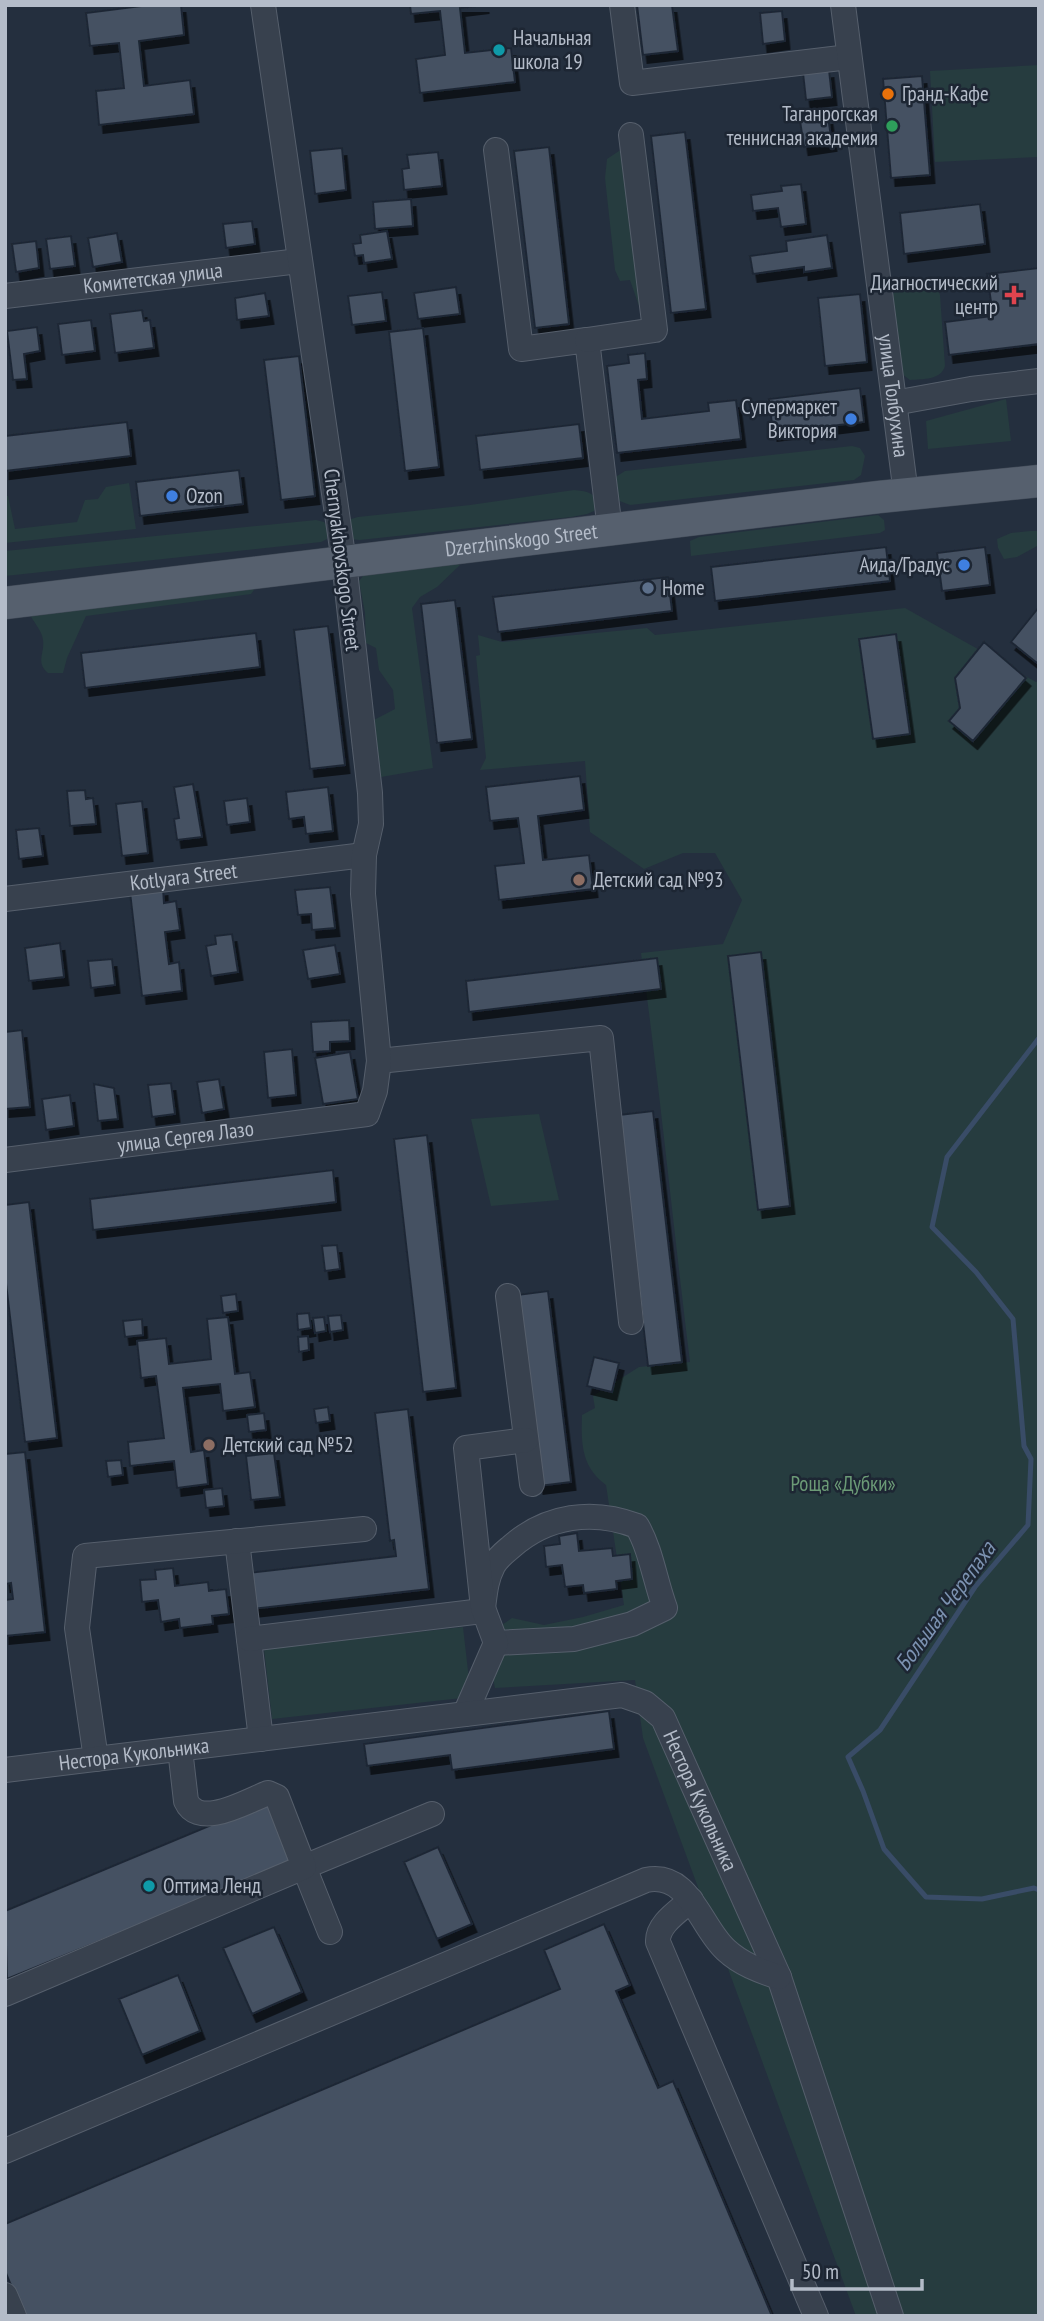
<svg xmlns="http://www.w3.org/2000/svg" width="1044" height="2321" font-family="'PT Sans Narrow',sans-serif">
  <defs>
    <filter id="shadow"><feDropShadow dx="4.5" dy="8" stdDeviation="0" flood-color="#0009"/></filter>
  </defs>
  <rect width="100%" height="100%" fill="#242f3e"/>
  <!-- green -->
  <path fill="#263c3f" d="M1039 65V157L935 162 930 71Z
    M638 146 647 158 655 227 658 305 639 306 630 280 620 281 615 270 605 178 607 159 622 149Z
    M928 286 938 289 940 295 945 366C941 380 923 379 910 380L902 374 891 296 898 288Z
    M1006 399 1011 441 928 449 926 421Z
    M852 446 860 448 865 456 861 475 854 480 630 505 617 500 614 478 625 471Z
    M129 483 136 529 5 543V496H8L15 529 77 522 85 500 98 499 106 487Z
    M574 490C588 491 601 494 594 511L587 514 571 517 360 540 350 539 348 520 358 517 470 505Z
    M878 515 884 520 885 530 880 533 691 556 690 541 699 537Z
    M316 520 324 522 327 526V539L321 542 5 576V551Z
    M1030 531H1039V545L1017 557 1004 559 998 548 997 539 1011 533Z
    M450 559 460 565 437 587 420 597 412 608 433 768 381 777 375 761 370 722 395 709 393 690 379 670 376 648 366 643 365 613 359 581 367 571Z
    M253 583 254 590 251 594 86 616 67 658 63 673H48C35 662 45 653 43 640 42 630 33 622 29 613Z
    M905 608 1036 682 1039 680V2316H856L643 1738 635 1680 495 1688 492 1673 499 1627 512 1618 544 1625 583 1617 624 1605 606 1485C581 1467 581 1442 582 1415L595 1408 593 1396 639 1367 690 1362C673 1226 660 1089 641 953L723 944 742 900 715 853H683L644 869 590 832 585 761 480 770 486 758 476 656 480 655 478 635 502 642 647 628 655 635Z
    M539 1114 559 1200 491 1206 471 1119Z
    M463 1627 471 1697 272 1719 264 1649Z"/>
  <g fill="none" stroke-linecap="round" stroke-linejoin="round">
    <!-- stream -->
    <path stroke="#394c67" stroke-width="5" d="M1039 1038 947 1157 932 1227 976 1272 1013 1319 1024 1446 1031 1459 1028 1525 975 1587 880 1730 848 1757 863 1791 884 1849 926 1897 982 1899 1034 1888 1039 1890"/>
  </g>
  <!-- building -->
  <path fill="#455162" stroke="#1f2835" stroke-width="2" filter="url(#shadow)" d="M149 5H181L184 35 139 41 144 86 190 80 194 114 99 125 96 91 124 88 119 43 90 46 86 13Z
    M410 5H485L460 8 465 53 511 48 515 82 420 93 416 59 445 55 440 11 411 14Z
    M637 5H672L678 51 643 55Z
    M782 11 785 41 763 44 760 13Z
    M829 70 832 97 806 100 803 73Z
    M922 76 930 175 891 178 883 79Z
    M828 117 832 143 804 147 800 121Z
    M685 132 706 309 671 313 651 136Z
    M549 147 569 324 535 328 514 151Z
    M342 148 346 190 315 194 310 151Z
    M438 152 442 186 404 190 402 169 409 168 407 155Z
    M801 184 806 224 781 227 778 208 753 211 751 195 782 191 781 186Z
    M411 199 413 226 375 229 373 202Z
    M980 204 985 244 904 254 900 213Z
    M252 221 255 244 226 248 223 224Z
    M387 231 392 259 364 263 363 255 355 256 353 244 361 243 360 235Z
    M117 233 122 262 93 267 88 238Z
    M827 235 832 268 804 272V267L753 274 750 256 787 251 786 241Z
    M71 236 75 266 50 269 46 239Z
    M36 241 39 268 16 272 12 244Z
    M1039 268V344L949 355 945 322 993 316 987 274Z
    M456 287 460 314 418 319 414 293Z
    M382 292 386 321 352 325 348 296Z
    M265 293 269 316 237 320 235 298Z
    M860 294 867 362 825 366 818 298Z
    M142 310 144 321 150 320 154 348 115 353 110 314Z
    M91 320 95 351 62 355 58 324Z
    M37 327 40 351 24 354 27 379 13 380 7 331Z
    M423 328 439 467 405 471 389 332Z
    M645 353 647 379 638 380 642 419 709 411 708 403 736 400 741 439 617 453 607 366 629 363 628 355Z
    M299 356 315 496 281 500 264 360Z
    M860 388 864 422 773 433 769 399Z
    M127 422 131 456 5 471V436Z
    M579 424 583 458 480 470 476 436Z
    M239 470 243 504 140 516 136 482Z
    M886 547 890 581 715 601 711 567Z
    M985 547 990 585 942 591 937 553Z
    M668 577 672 611 498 632 493 597Z
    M455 600 472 739 437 743 421 604Z
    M1039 607V661L1037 663 1011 642Z
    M328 626 345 765 310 769 294 630Z
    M256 633 260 667 85 688 81 653Z
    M896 634 910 734 873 739 859 639Z
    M984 642 1026 678 973 741 949 721 960 708 955 678Z
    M580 776 584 810 538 816 543 860 589 855 593 889 499 900 495 866 524 863 518 818 490 821 486 787Z
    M193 784 202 837 177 840 174 819 179 818 174 787Z
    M328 787 333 831 306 834 304 817 289 819 286 792Z
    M85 790 86 799 93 798 96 824 70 826 67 791Z
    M247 798 250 822 227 825 224 801Z
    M142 801 148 853 122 856 116 804Z
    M39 828 43 856 19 859 16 830Z
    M330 887 335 928 312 930 311 914 298 915 295 890Z
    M163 888 164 903 176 901 180 930 165 932 169 964 179 962 182 991 142 996 130 892Z
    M232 934 238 972 211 976 206 946 216 944 215 936Z
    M60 943 64 977 29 981 25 948Z
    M335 945 340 974 308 979 303 950Z
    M761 952 790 1206 758 1210 728 956Z
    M657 958 661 989 469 1012 466 981Z
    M112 959 115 985 91 988 88 961Z
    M349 1020 350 1041 330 1042V1051L313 1052 311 1022Z
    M22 1030 30 1107 5 1109V1032Z
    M292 1049 296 1095 268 1098 264 1052Z
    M350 1052 358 1099 323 1104 315 1058Z
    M219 1079 224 1109 202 1113 197 1082Z
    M171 1083 175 1114 152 1117 148 1085Z
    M94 1084 114 1088 118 1119 98 1121Z
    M70 1095 74 1126 46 1130 42 1099Z
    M653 1111 682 1362 648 1366 619 1115Z
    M427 1135 456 1388 423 1392 394 1139Z
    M333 1170 336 1202 93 1230 90 1199Z
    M29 1202 57 1438 25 1442 5 1275V1205Z
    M337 1245 340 1269 325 1271 322 1246Z
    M548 1291 571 1482 539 1486 517 1295Z
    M236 1294 238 1311 223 1313 221 1296Z
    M309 1313 311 1328 298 1330 297 1314Z
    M341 1315 343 1330 330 1332 328 1316Z
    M228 1317 235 1374 250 1372 255 1407 223 1411 220 1384 183 1388 191 1452 204 1450 208 1484 177 1488 174 1461 130 1466 128 1442 164 1438 156 1376 141 1378 137 1341 166 1338 169 1364 211 1359 207 1319Z
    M324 1317 326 1331 315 1333 313 1318Z
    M142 1319 143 1335 125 1337 123 1321Z
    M308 1336 309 1350 299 1352 298 1337Z
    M594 1357 619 1363 612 1392 587 1386Z
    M328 1407 330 1421 316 1423 314 1409Z
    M408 1409 429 1589 252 1609 248 1573 396 1556 394 1540 390 1541 375 1413Z
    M264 1413 266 1430 249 1432 247 1415Z
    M25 1452 45 1632 5 1636V1600L13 1599 11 1583 6 1584 5 1575V1454Z
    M274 1453 280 1497 251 1500 246 1456Z
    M121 1460 123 1475 108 1477 106 1461Z
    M222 1488 224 1506 206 1508 204 1490Z
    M577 1533 579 1551 612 1548 613 1556 630 1554 632 1579 616 1581 617 1589 584 1593 583 1585 565 1587 562 1565 546 1567 544 1546 560 1544 559 1536Z
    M173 1568 175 1586 208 1582 209 1591 226 1589 229 1614 212 1616 213 1624 180 1628 179 1619 161 1622 158 1600 142 1602 140 1580 156 1579 155 1570Z
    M609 1711 614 1749 452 1770 450 1755 367 1766 364 1744Z
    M269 1801 293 1862 7 1979 5 1911Z
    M438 1847 472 1924 437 1939 404 1862Z
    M604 1924 630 1985 616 1991 658 2088 673 2081 772 2316H24L5 2271V2224L560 1989 544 1950Z
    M274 1927 302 1992 252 2014 223 1948Z
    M178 1975 200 2031 142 2055 119 1999Z"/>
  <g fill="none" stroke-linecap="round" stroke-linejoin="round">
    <!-- minor casing -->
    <g stroke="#565f6c" stroke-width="26">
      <g id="minor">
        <path d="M622 5 632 83 849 57"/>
        <path id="s1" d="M843 5 906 494"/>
        <path d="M496 150 521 349 587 340 610 530"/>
        <path id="s2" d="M5 296 299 261"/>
        <path d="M587 340 655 330 631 135"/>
        <path d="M894 403 971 389 1039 381"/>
        <path id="s3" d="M5 899 364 855"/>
        <path d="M379 1061 601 1038 631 1322"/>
        <path id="s4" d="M5 1160 367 1114 375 1091 379 1061 363 894 364 855 371 824 370 793 344 562 263 5"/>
        <path d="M508 1296 532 1484"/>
        <path d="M237 1541 261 1739"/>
        <path d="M249 1639 474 1612 483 1608C485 1593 486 1579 493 1566 497 1558 505 1552 511 1547 547 1515 593 1509 637 1526 651 1550 655 1581 665 1608L632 1624 574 1639 496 1643"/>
        <path d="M465 1714 496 1643 483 1608 466 1448 526 1440"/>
        <path d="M96 1759 77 1628 85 1556 364 1529"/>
        <path id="s5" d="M5 1770 622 1695 645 1703 663 1718 779 1977 891 2316"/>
        <path d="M691 1900C679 1911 657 1924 658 1942L816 2316"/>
        <path d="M330 1932 304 1867 432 1814"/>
        <path d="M5 1994 304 1867 277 1797 268 1793C247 1801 199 1830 186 1801L180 1749"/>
        <path d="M5 2151 646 1880C690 1871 700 1927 726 1950 741 1964 760 1971 779 1977"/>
        <path d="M5 2295 14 2316"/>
      </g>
    </g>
    <!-- major casing -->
    <g stroke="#414a57" stroke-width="33">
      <g id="major">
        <path id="s6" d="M5 603 879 497 1039 481"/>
      </g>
    </g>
    <!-- minor -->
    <use href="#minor" stroke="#38414e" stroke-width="24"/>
    <!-- major -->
    <use href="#major" stroke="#56606e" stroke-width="32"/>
  </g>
  <!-- markers -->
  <g fill="#0f9aa8" stroke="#1d2633" stroke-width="2.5">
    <circle cx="499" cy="50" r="7"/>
    <circle cx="149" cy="1886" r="7"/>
  </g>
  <circle fill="#e8710a" stroke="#1d2633" stroke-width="2.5" cx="888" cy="94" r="7"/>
  <circle fill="#2e9e5b" stroke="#1d2633" stroke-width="2.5" cx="892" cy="126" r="7"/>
  <path fill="#e0444e" stroke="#1d2633" stroke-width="2.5" d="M1010.5 284.5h7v7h7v7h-7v7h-7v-7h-7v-7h7z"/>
  <g fill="#3f7fe0" stroke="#1d2633" stroke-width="2.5">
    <circle cx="851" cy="419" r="7"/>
    <circle cx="172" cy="496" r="7"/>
    <circle cx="964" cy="565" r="7"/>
  </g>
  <circle fill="#5c6f8a" stroke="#1d2633" stroke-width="2.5" cx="648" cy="588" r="7"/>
  <g fill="#8d6e63" stroke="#1d2633" stroke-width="2.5">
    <circle cx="579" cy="880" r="7"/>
    <circle cx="209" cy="1445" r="7"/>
  </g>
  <g text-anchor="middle" stroke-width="5" stroke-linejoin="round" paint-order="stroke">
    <!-- poi labels -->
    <g font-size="21" fill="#b4bcc9" stroke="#1d2633" text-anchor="start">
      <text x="513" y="45">Начальная<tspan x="513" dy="24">школа 19</tspan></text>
      <text x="902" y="101">Гранд-Кафе</text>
      <text x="878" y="121" text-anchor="end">Таганрогская<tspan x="878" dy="24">теннисная академия</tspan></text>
      <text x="998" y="290" text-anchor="end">Диагностический<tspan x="998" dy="24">центр</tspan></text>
      <text x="837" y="414" text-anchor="end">Супермаркет<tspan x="837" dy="24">Виктория</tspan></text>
      <text x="186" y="503">Ozon</text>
      <text x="950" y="572" text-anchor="end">Аида/Градус</text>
      <text x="662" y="595">Home</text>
      <text x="593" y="887">Детский сад №93</text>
      <text x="223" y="1452">Детский сад №52</text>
      <text x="163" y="1893">Оптима Ленд</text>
    </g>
    <!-- street labels -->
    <g font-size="21" fill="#b4bcc9" stroke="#1d2633">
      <text dy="7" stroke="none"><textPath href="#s2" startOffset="149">Комитетская улица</textPath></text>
      <text dy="7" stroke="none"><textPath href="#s1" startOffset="394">улица Толбухина</textPath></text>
      <text dy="7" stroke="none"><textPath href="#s6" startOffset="520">Dzerzhinskogo Street</textPath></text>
      <text transform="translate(342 560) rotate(83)" y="7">Chernyakhovskogo Street</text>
      <text dy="7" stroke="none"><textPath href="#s3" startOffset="180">Kotlyara Street</textPath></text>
      <text dy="7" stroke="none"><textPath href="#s4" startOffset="182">улица Сергея Лазо</textPath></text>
      <text dy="7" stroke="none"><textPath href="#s5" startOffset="130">Нестора Кукольника</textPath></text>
      <text dy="7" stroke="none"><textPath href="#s5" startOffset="760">Нестора Кукольника</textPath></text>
    </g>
    <!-- park labels -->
    <g font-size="21" fill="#6b9a76" stroke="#1d2633">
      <text x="843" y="1491">Роща «Дубки»</text>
    </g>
    <!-- water labels -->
    <g font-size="23" font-style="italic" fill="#7c92b1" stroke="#1d2633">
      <text transform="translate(945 1606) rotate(-54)" y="8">Большая Черепаха</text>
    </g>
  </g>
  <!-- border -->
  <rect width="1044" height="2321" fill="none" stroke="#b4bcc9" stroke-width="14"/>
  <!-- scale -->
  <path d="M792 2279v10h130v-10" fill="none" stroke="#b4bcc9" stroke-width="3.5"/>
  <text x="802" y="2279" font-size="21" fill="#b4bcc9" stroke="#1d2633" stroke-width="5" paint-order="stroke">50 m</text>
</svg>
